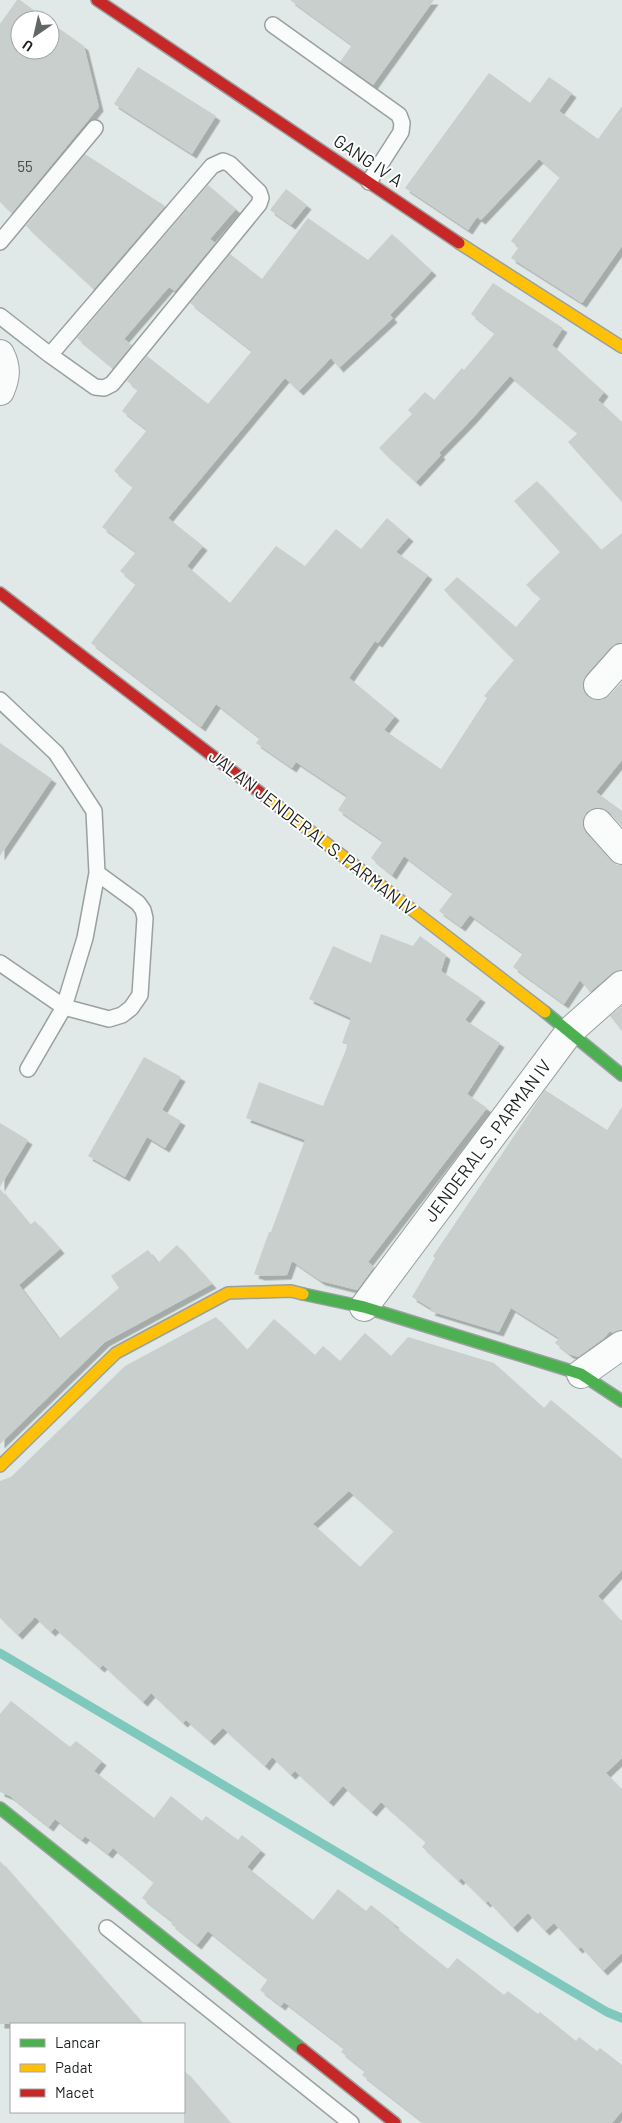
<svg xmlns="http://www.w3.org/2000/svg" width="622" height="2123" font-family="Barlow,sans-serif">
  <defs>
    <filter id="shadow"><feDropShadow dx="4.5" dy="4.5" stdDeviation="0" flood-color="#0004"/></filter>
  </defs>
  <rect width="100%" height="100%" fill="#e0e9e7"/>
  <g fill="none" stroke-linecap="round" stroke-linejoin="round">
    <!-- stream -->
    <path stroke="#7fc8be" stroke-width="9" d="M0 1653 607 2012 622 2018"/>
  </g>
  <!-- building -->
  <path fill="#c8cfcd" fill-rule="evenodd" filter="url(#shadow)" d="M17 0H20L47 20H20V50H50V22L84 46 99 107 12 213 0 202V24Z
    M290 0H434L373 85 340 62 352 45Z
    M138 67 216 116 192 154 114 104Z
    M489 73 530 103 549 77 572 93 559 111 598 139 622 106V246L582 303 511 258 519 247 511 241 560 177 539 159 481 220 477 217 468 230 405 188Z
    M85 154 165 206 94 289 26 226Z
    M208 185 236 209 210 239 215 243 175 291 169 287 124 339 132 345 113 368 77 338Z
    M286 189 307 205 291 225 270 210Z
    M308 218 368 260 392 234 432 271 390 315 393 318 339 368 331 358 299 391 285 378 168 518 203 546 187 566 230 603 276 546 305 566 336 529 361 549 387 518 409 537 396 552 428 575 378 643 375 641 349 678 395 716 384 730 441 769 487 698 484 696 514 660 444 590 457 577 516 627 541 598 526 585 560 552 514 501 537 481 601 550 622 533V643H617L610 648 586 675 583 682V689L587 696 595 700H602L609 696 622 682V760L596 792 622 811V826L609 812 602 808H595L587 812 583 819V826L586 833 610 860 617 865H622V970L612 973 590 992 580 980 564 1004 513 967 523 953 470 915 461 927 439 911 453 893 404 856 392 875 371 858 383 841 338 810 347 796 296 762 292 768 256 743 260 738 216 704 201 727 91 643 136 584 120 571 136 552 102 527 133 487 114 471 147 430 122 411 138 390 127 381 147 356 208 404 252 351 190 303 230 254 262 279Z
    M493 283 563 328 552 345 604 392 598 400 622 422V502L568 442 578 433 510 376 472 419 439 453 441 455 416 482 379 448 412 414 408 410 425 392 434 400 462 368 464 370 495 333 471 314Z
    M0 743 52 779 0 856Z
    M381 934 413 946 420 936 446 955 441 971 481 998 465 1020 500 1043 467 1094 487 1108 368 1262 374 1267 357 1290 321 1281 292 1261 287 1275 261 1276 254 1274 269 1232H271L305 1140 246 1118 259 1082 323 1106 348 1045 342 1043 351 1018 309 999 333 946 371 963Z
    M622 1006V1031L610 1016Z
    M144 1057 181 1077 162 1110 181 1121 165 1148 147 1137 125 1177 88 1156Z
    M545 1090 607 1130 622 1107V1330L612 1333 610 1331 604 1338 578 1357 569 1354 555 1343 559 1338 511 1308 499 1332 430 1311 432 1309 412 1297 435 1258 433 1256Z
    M0 1123 28 1140 0 1187Z
    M0 1189 30 1225 35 1221 60 1249 19 1285 59 1339 119 1288 111 1276 148 1250 158 1263 177 1245 212 1284 105 1342 0 1444Z
    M216 1317 247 1350 274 1319 315 1355 323 1346 340 1361 365 1333 391 1356 408 1337 494 1363 544 1408 551 1400 622 1459V1570L598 1596 622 1622V1758L606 1773 622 1790V1953L603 1971 581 1947 578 1949 554 1923 545 1931 528 1913 513 1928 488 1901 486 1903 461 1878 459 1881 422 1847 426 1842 381 1802 372 1812 343 1786 329 1802 295 1771 291 1775 272 1757 265 1766 223 1728 210 1741 186 1720 183 1723 151 1693 143 1702 103 1665 100 1668 55 1628 51 1632 35 1617 18 1635 0 1618V1481L11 1477 125 1366ZM349 1491 394 1531 360 1567 313 1524Z
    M11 1701 70 1747 76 1741 102 1761 94 1771 154 1818 171 1796 202 1821 206 1816 238 1840 242 1835 261 1850 247 1867 313 1920 338 1889 366 1911 371 1905 395 1924 393 1925 448 1969 457 1958 504 1995 508 1991 538 2014 540 2012 576 2041 579 2037 597 2051 600 2048 622 2065V2111L612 2123H424L362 2075 365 2071 341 2052 344 2048 284 2002 281 2006 260 1990 268 1979 208 1931 197 1945 171 1924 173 1922 142 1898 154 1882 113 1848 108 1854 85 1836 82 1840 55 1819 49 1827 10 1796 0 1792V1714Z
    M0 1861 143 2024H0Z
    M184 2070 230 2123H184Z"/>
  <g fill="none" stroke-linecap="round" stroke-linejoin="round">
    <!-- lane casing -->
    <g stroke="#9aa0a0" stroke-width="18">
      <path id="lane" d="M273 25 399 115 402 123 401 132 369 182
        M0 242 95 128
        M0 316 50 355 212 166 223 161 230 164 259 192 261 198 259 204 112 384 104 388 95 387 50 355
        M0 700 56 753 94 811 97 873 85 938 64 1007 28 1069
        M0 963 64 1007 109 1019 122 1015 131 1008 140 995 145 918 143 910 138 903 97 873
        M107 1928 351 2123"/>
    </g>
    <!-- street casing -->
    <g stroke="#9aa0a0" stroke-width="30">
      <path id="street" d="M0 354C7 368 6 377 0 391
        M598 685 622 658
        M598 823 622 850
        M364 1307 570 1031 622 985
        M581 1374 622 1345"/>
    </g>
    <!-- fast casing -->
    <g stroke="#9aa0a0" stroke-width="14">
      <path id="fast" d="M545 1012 622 1075
        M303 1294 364 1307 581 1374 622 1401
        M0 1808 302 2049"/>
    </g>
    <!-- slow casing -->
    <g stroke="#9aa0a0" stroke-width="14">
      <path id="slow" d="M459 243 622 347
        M266 797 545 1012
        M0 1466 116 1353 228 1293 291 1291 303 1294"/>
    </g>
    <!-- jam casing -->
    <g stroke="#9aa0a0" stroke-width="14">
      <path id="jam" d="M97 0 459 243
        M0 593 266 797
        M302 2049 395 2123"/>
    </g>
    <!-- lane -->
    <use href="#lane" stroke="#fafcfb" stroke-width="15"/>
    <!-- street -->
    <use href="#street" stroke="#fafcfb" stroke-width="28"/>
    <!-- fast -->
    <use href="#fast" stroke="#4caf50" stroke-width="11"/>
    <!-- slow -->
    <use href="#slow" stroke="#ffc107" stroke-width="11"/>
    <!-- jam -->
    <use href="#jam" stroke="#c62828" stroke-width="11"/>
  </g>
  <g text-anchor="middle" stroke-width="4" stroke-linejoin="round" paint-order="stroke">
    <!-- number labels -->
    <g font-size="15" fill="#464c4b">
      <text x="25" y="172">55</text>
    </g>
    <!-- street labels -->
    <g font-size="18" fill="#1b2120" stroke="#fff">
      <text transform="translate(368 161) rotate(34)" y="6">GANG IV A</text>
      <text transform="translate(312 833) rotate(38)" y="6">JALAN JENDERAL S. PARMAN IV</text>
      <text transform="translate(488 1141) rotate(-53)" y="6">JENDERAL S. PARMAN IV</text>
    </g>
  </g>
  <!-- legend -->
  <rect x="10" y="2023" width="175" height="90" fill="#ffffff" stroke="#a4a6a6"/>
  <rect x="20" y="2039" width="25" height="8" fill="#4caf50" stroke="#a4a6a6"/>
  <text x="55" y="2048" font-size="15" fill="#1b2120">Lancar</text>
  <rect x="20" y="2064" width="25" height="8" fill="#ffc107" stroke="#a4a6a6"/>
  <text x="55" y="2073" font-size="15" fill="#1b2120">Padat</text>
  <rect x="20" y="2089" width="25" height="8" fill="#c62828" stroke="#a4a6a6"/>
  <text x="55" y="2098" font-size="15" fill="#1b2120">Macet</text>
  <!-- north arrow -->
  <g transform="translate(35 35) rotate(214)"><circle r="24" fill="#ffffff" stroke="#a4a6a6"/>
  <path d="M0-4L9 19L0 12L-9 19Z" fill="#606766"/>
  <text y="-8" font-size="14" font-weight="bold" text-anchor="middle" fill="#1b2120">U</text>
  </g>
</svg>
